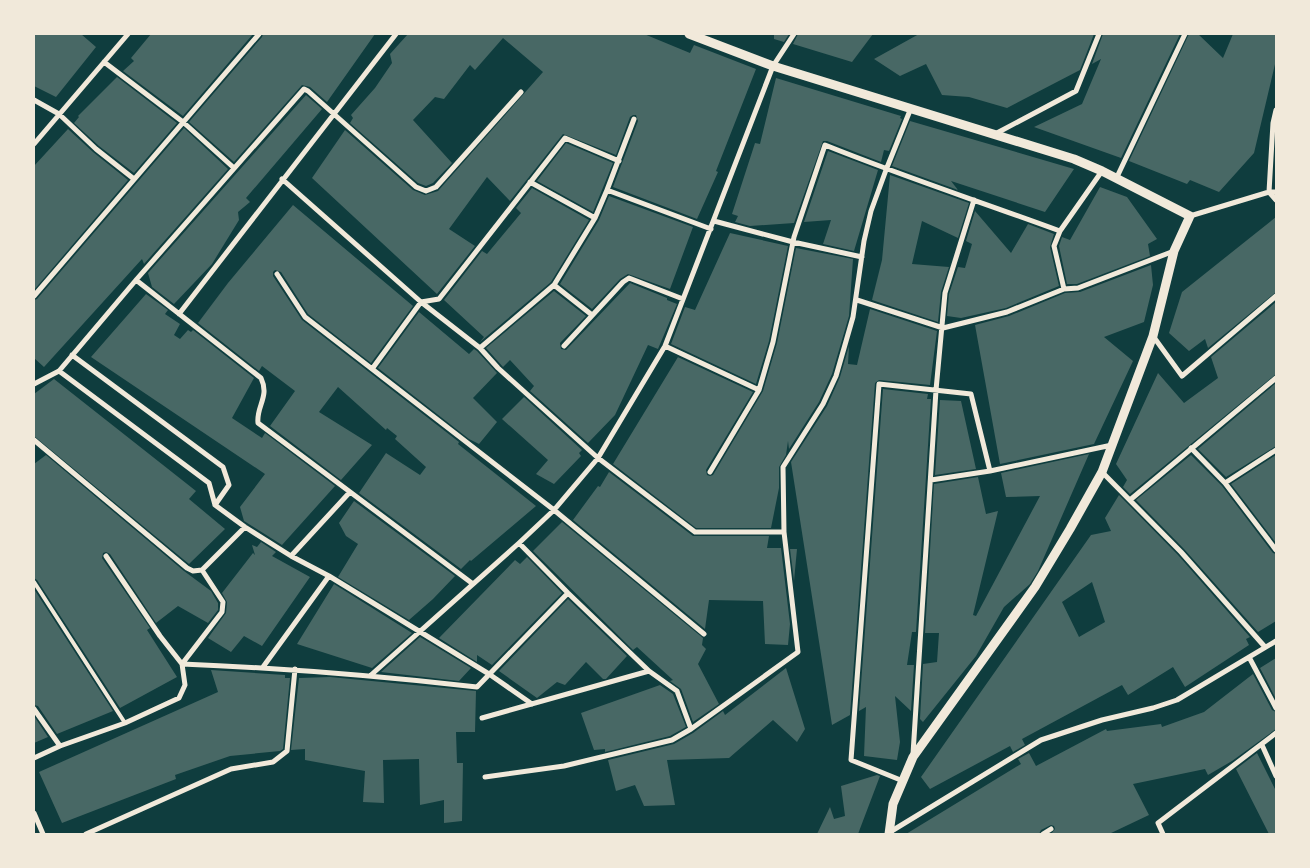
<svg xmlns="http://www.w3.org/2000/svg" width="1310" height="868" font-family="Jost,sans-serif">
  <rect width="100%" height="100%" fill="#0f3d3e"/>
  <!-- building -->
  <path fill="#486865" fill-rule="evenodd" d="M34 34H81L96 47 56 97 34 86Z
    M151 34H253L183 116 123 71 134 61 131 58Z
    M263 34H375L327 102 310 87 302 85 234 162 189 122 262 37Z
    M408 34H644L690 53 694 45 756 69 716 171 718 172 697 219 613 187 638 121 636 115H633L630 117 616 155 563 134 510 201 487 177 449 229 475 246 437 294 312 178 345 130 413 190 425 195 438 191 543 72 503 38 475 70 470 65 444 99 435 97 413 120 452 163 433 183 426 186 418 183 350 123 353 118 351 115 375 88 392 63 390 54Z
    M774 34H789L784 42 774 39Z
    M798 34H873L852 62 793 44Z
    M919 34H1094L1080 70 1007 108 969 97 942 95 926 64 900 76 874 59Z
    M1103 34H1180L1121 158 1034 127 1082 104 1101 59 1092 64Z
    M1189 34H1198L1223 58 1233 34H1276V60L1254 153 1219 192 1190 180 1187 184 1129 161Z
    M117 77 177 123 134 173 99 146 74 123 79 117 78 116Z
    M776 78 901 116 900 118 902 119 889 151 884 150 881 162 827 141H823L794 223 750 226 735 222 738 216 732 214 755 143 760 144Z
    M306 95 322 109 246 198 250 202 238 212 239 220 212 264 174 304 152 287 148 273Z
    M910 121 1074 169 1045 212 951 181 958 190 892 166Z
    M184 128 228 169 144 264 142 259 44 367 34 358V300L37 299Z
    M68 129 93 152 128 180 34 290V166Z
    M566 143 613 163 593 212 537 181Z
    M828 151 878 170 854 251 823 244 831 220 804 222Z
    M890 175 969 203 958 238 922 221 912 264 949 267 941 292 938 322 872 300 882 260Z
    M1100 187 1127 197 1157 239 1148 244 1150 256 1077 284H1067L1059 246 1062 237 1070 240Z
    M532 188 589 220 551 282 480 342 484 337 444 300 482 251 487 254 521 213 516 208Z
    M609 196 693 227 670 289 628 274 620 279 592 309 560 284 599 220Z
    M293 205 413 306 371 363 308 314 281 272 275 270 273 272V276L302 320 459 442 458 444 536 506 471 561 470 560 461 569 359 493 386 453 420 475 426 467 395 439 397 436 387 428 386 430 338 387 319 412 372 445 341 480 270 426 295 391 262 366 259 371 198 323 228 283Z
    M975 211 1011 253 1028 224 1054 234 1050 247 1059 286 1006 308 961 318 947 316 949 294 958 267 965 268 972 244 966 241Z
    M1276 217V292L1208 348 1205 339 1189 351 1169 333 1182 292Z
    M730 233 788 246 769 341 756 384 671 344 685 307 695 310Z
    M796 248 853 259 849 316 832 374 819 402 789 449 788 441 786 455 779 467V488L771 528H696L613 464 678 357 667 352 753 392 706 470 707 475 710 476 713 475 763 391 777 343Z
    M1151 265 1153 285 1144 322 1104 337 1133 361 1094 444 1000 464 975 325 1009 316 1065 293 1080 292Z
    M630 283 667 298V300L677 304 658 349 648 345 615 415 588 443 530 391 534 386 510 360 503 367 486 348 554 291 586 316 560 343 561 349 566 350Z
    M146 294 168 310 165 314 180 324 174 335 180 339 188 330 191 332 193 330 254 378 232 418 262 438 265 433 335 486 282 545 244 521 240 507 265 474 91 357Z
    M1276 302V374L1130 494 1123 487 1127 480 1116 464 1158 373 1184 403 1218 378 1211 357Z
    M870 309 937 331 930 385 879 380 875 383 850 715 832 725 791 462 827 406 840 377 849 346 848 364 857 365Z
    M419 312 469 354 474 349 477 351 497 373 473 398 497 422 479 444 469 439 378 368Z
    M54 379 196 491 189 499 225 529 189 564 34 436V394Z
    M1276 383V446L1226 477 1198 449Z
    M883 389 928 394 927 399H931L916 632H912L907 665H914L911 711 895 696 900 742 897 760 864 756 866 707 859 711Z
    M524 397 582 450 579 453 581 456 554 484 536 474 548 460 502 419Z
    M940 400 961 401 976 469 935 475Z
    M1089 454 1038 571 1030 584 1004 607 976 656 923 722 920 719 923 664 937 662 939 633H925L934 484 978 477 986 514 998 511 973 615 976 616 1040 496 1006 497 1001 473Z
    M46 455 184 571 211 591 218 603V610L208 623 178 606 156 623 110 554 106 552 103 553 102 558 150 628 147 630 177 677 120 708 37 580 34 578V464Z
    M1191 455 1222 486 1273 553 1276 554V621L1258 632 1184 549 1136 500Z
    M1276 455V543L1231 484Z
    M609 472 693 536H769L767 548H781L790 624 788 645 765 644 763 601 709 600 705 629 573 520 598 486 600 487Z
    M1119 495 1178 555 1250 637 1246 639 1249 645 1185 687 1173 667 1128 695 1122 685 1022 739 1025 745 1013 752 1010 746 930 789 921 777 1091 535 1111 531 1105 518ZM1092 582 1105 622 1079 637 1062 602Z
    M354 501 455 576 433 599 409 620 338 577 358 544 346 536 339 523Z
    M562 522 703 638 702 645 706 649 698 664 719 704 693 722 681 689 670 681 673 680 637 647 633 650 533 551Z
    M261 542 276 552 272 556 310 577 262 646 244 636 231 652 208 638 226 613 227 602 222 593 253 553 255 555 252 545 257 547Z
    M790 549H797L794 581Z
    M527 557 562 593 492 665 477 655V662L439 638 515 560 520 564Z
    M334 584 412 633 372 668 297 644Z
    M34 589 113 711 57 734 38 706 34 705Z
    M568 599 627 656 606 679H603L586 662 565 685 557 682 537 698 499 671Z
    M420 637 430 643 471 668 459 681 381 672Z
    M1276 658V699L1260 668Z
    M786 668 805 729 797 742 773 720 729 758 667 760 675 805 644 806 635 785 616 791 608 760 674 744 693 733 723 711 725 715Z
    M211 670 285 675V678H290L283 749 280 751 230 756 175 775 176 779 62 823 39 772 218 692Z
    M1253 674 1272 710 1276 712V729L1232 761 1208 775 1205 769 1133 784 1149 815 1109 834H1051L1055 829 1054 826 1051 825 1041 830 1039 834H906L1021 764 1018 759 1029 753 1036 766 1106 729 1107 731 1161 724 1162 727 1204 712Z
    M330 677 476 691 475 732H456L457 763H463L462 821 444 823V800L420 805 419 759 383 760 384 803 363 802 365 771 305 760V749L291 750 299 678Z
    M660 685 673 694 686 727 670 736 605 752V749L594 750 581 713Z
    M34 716 48 737 34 743Z
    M1257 753 1276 791V834H1269L1236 769Z
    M877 775 880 776 858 834H817L830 807 834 819 845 816 841 786Z"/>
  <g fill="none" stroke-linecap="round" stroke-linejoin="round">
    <!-- service -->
    <path stroke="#f1e9da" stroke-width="4" d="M34 582 125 723"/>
    <!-- minor -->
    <path stroke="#f1e9da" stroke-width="5" d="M104 62 183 122 234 168
      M34 100 59 114 96 149 134 179
      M1276 110 1273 123 1269 192 1276 200
      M995 134 1076 91 1099 34
      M34 144 128 34
      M282 179 421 302 480 348 498 368 598 458 695 532H784
      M1116 179 1185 34
      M530 182 595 218
      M607 190 711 229
      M1190 216 1269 192H1276
      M714 221 793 242 862 257
      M277 274 305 317 554 510 704 634
      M136 280 261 378C270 397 256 406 258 423L473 584
      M554 285 592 315
      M1064 289 1054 246 1060 231 1102 171
      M34 296 259 34
      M857 300 943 328 1007 312 1064 289 1078 288 1174 251
      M179 314 396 34
      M1153 336 1182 376 1276 296
      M564 346 623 282 629 278 683 299
      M665 346 759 390
      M480 348 554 285 595 218 607 190 634 119
      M72 355 223 467 229 485 215 505
      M372 369 421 302 439 299 565 138 619 161
      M59 371 209 483 215 505 245 527 291 556 329 576 489 674 532 704
      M34 384 59 371 136 280 304 89 308 91 416 187 426 191 436 187 521 92
      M34 440 187 568 193 571 202 570 245 527
      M1191 448 1225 483 1276 550
      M710 472 759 390 773 342 794 237 825 145C902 176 981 202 1060 231
      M1102 472 1181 552 1265 647
      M931 480 990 471 1112 445
      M1225 483 1276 450
      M1130 500 1276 378
      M519 543 568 593 649 671 677 691 691 729
      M291 556 350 492
      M1249 657 1276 708
      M182 664C281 668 379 676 477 687L568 593
      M182 664 222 612 223 602 202 570
      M263 667 329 576
      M371 675 519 543 554 510 598 458 665 346 773 66 794 34
      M34 709 60 746
      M482 718 649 671
      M1262 745 1276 776
      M913 754 936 390 945 293 974 200
      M34 758 60 746 125 723 179 698 185 685 182 664 160 636 106 556
      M485 777 564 766 672 740 691 729 798 652 784 532 783 467 823 404 836 376 853 317 864 241 871 211 886 170 911 108
      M903 781 851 760 879 384 971 394 990 471
      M34 813 43 834
      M890 832 1041 740 1102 720 1153 708 1177 700 1276 641
      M86 834 231 769 273 762 287 751 295 669
      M1043 834 1051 829
      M1163 834 1158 823 1276 733"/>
    <!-- tertiary -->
    <path stroke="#f1e9da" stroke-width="9" d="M689 34 773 66 1074 159 1102 171 1190 216 1174 251 1153 336 1102 472 1070 529 1035 587 913 757 893 804 889 834"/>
  </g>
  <!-- border -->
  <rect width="1310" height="868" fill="none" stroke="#f1e9da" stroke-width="70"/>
</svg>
